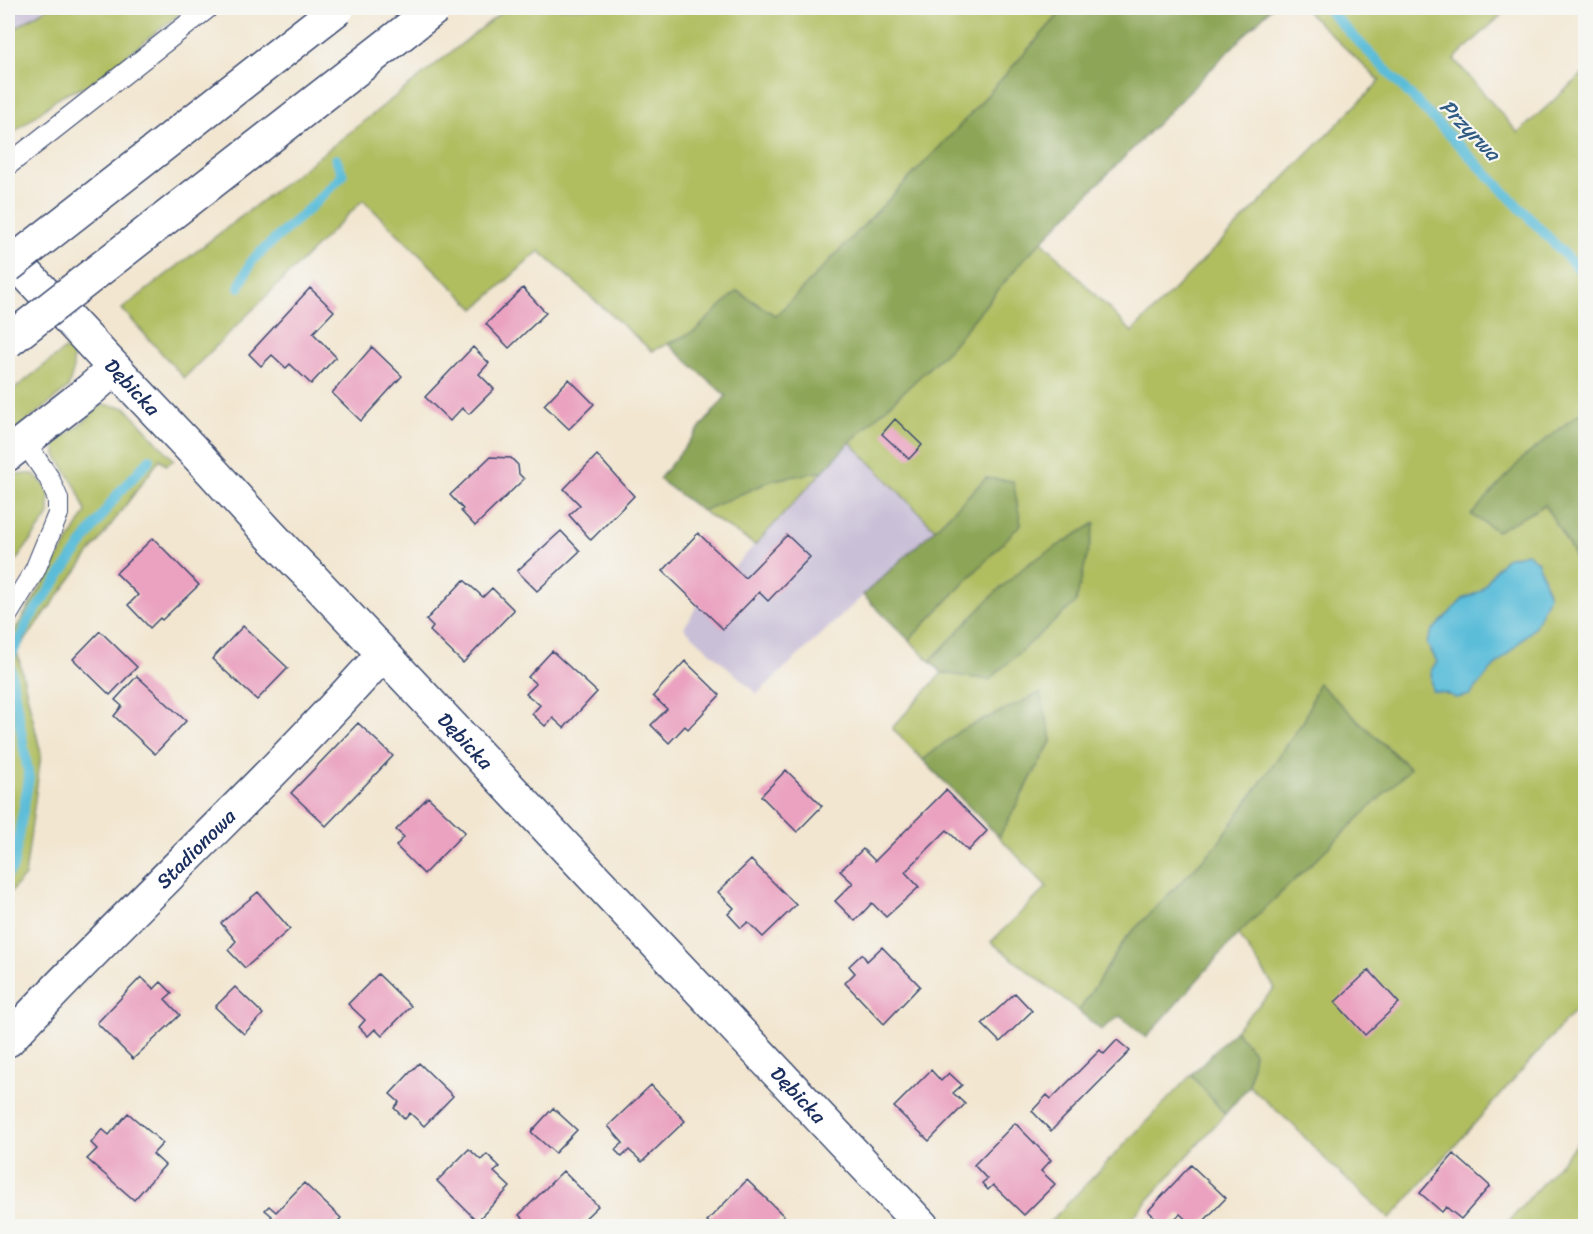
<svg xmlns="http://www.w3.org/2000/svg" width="1593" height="1234" font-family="Sriracha,sans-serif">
  <rect width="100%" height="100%" fill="#f6f6f2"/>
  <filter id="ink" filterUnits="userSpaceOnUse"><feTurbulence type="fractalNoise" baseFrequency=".0167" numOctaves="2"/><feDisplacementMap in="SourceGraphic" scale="12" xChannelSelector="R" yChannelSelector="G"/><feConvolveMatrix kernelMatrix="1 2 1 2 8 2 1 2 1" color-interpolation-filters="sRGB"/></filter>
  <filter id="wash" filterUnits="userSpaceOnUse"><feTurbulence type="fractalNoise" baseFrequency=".008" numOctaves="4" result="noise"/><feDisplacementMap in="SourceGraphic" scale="24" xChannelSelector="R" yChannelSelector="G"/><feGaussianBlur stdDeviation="1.35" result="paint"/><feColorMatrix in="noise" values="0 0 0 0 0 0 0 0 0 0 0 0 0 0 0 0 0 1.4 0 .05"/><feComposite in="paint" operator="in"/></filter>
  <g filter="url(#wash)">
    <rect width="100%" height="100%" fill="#f2e6d0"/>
    <!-- industrial -->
    <path fill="#c9bfd7" d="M8 8H47L8 33Z
      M850 442 935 529 757 694 684 628 698 604 734 567Z"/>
    <!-- green -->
    <path fill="#b0be61" stroke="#667660" stroke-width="1.5" d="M47 8H82L128 10 129 8H187L89 85 61 96 8 137V33Z
      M507 8H1065L956 130 776 316 737 291 695 331 652 351 539 251 475 309 363 200 184 378 122 309 335 144Z
      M1303 8H1509L1454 59 1518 133 1585 72V409L1523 458 1497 531 1545 505 1585 573V999L1390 1219 1330 1164 1293 1125 1249 1086 1254 1052 1235 1030 1275 988 1238 934 1410 768 1318 684 1305 719 1217 845 1126 938 1079 1011 991 942 1047 887 999 837 1052 740 961 730 923 760 892 728 942 673 989 680 1094 524 1028 564 995 593 930 661 909 640 1021 524 986 478 935 529 850 442 949 349 1023 260 1042 241 1132 332 1380 81Z
      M69 346 73 356V371L68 388 8 437V394Z
      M103 404 126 408 174 460 166 465 160 459 17 651 41 754 25 876 8 895V642L86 512 76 487 56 455 55 444 88 418Z
      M823 471 755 545 702 511 773 480Z
      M17 474H34L49 490V515L8 572V477Z
      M1191 1075 1225 1114 1125 1226H1046Z
      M1585 1134V1226H1505Z"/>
    <!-- forest -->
    <path fill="#8ca557" stroke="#546a5a" stroke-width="1.5" d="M1065 8H1271L1023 260 949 349 850 442 823 471 773 480 702 511 659 479 726 396 668 344 695 331 737 291 776 316 956 130Z
      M1585 409V573L1545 505 1497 531 1471 515 1523 458Z
      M986 478 1013 481 1021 524 909 640 863 595 935 529Z
      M1095 523 1076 602 989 680 942 673 930 661 995 593 1028 564Z
      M1318 683 1410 769 1238 934 1146 1038 1120 1016 1101 1030 1079 1011 1126 938 1217 845 1305 719Z
      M1040 693 1052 739 999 837 923 760 961 730Z
      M1235 1030 1254 1052 1249 1086 1225 1114 1191 1075Z"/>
    <!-- water -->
    <path fill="#5bbdd9" stroke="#3b769c" stroke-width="1.5" d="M1527 553 1538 562 1549 596 1534 628 1490 671 1470 695 1456 698 1445 693 1432 691 1431 670 1437 662 1427 643 1432 631 1463 599 1481 591 1496 569 1506 558Z"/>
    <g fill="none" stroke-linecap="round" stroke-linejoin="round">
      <!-- stream -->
      <path stroke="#5bbdd9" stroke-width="10" d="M1326 8 1579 269 1586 279
        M239 287 252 260 314 204 343 175 336 159
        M8 874 13 867 29 778 9 660 30 618 116 496 150 459"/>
    </g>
    <g id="blocks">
      <!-- building -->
      <path fill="#eaa2c0" d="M310 288 334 311 313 333 336 357 311 384 290 364 286 368 272 355 261 366 249 354Z
        M523 288 546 313 509 348 486 324Z
        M372 347 402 376 361 421 332 393Z
        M473 347 489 363 479 374 494 389 469 414 462 408 450 421 425 397Z
        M569 379 594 404 569 429 544 405Z
        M895 419 922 445 909 459 882 434Z
        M597 455 634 496 591 540 569 515 580 505 564 489Z
        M490 457 511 458 518 465 519 474 524 479 475 526 461 511 463 509 450 495Z
        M561 531 580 551 537 591 517 571Z
        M698 533 745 578 787 535 810 557 768 601 759 592 723 629 663 571Z
        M153 538 199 585 162 620 160 618 150 628 128 605 138 595 116 573Z
        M464 580 483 597 492 588 514 610 463 663 430 631 433 627 426 620Z
        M243 626 288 668 257 700 212 659Z
        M100 631 137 667 110 695 73 659Z
        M552 651 597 692 564 728 553 718 545 726 532 714 540 705 526 694 536 684 528 677Z
        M685 661 720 695 688 729 685 726 669 743 651 725 667 709 653 696Z
        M137 676 186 721 155 754 114 716 122 706 115 700Z
        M358 723 393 756 326 826 291 793Z
        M786 770 822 806 797 832 761 796Z
        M946 790 987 831 968 851 947 830 905 872 919 887 886 917 872 903 855 921 835 901 853 883 840 871 863 849 875 861Z
        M428 797 465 832 424 874 396 846 404 837 396 830Z
        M751 860 796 905 763 937 748 922 741 928 728 914 734 908 718 892Z
        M258 892 290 929 245 968 228 950 236 941 221 923Z
        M882 947 920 986 884 1024 845 983 855 973 849 966 862 954 867 961Z
        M1369 970 1399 1003 1365 1035 1335 1002Z
        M378 974 411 1006 382 1036 375 1029 368 1036 359 1027 365 1020 348 1004Z
        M141 977 154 989 161 982 172 993 165 999 180 1015 133 1059 97 1023Z
        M235 987 263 1014 244 1034 215 1007Z
        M1015 993 1032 1011 1000 1042 982 1024Z
        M1117 1040 1130 1051 1051 1131 1032 1111 1047 1095 1051 1099 1100 1050 1104 1054Z
        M419 1063 453 1096 424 1126 410 1113 405 1119 394 1108 399 1102 390 1094Z
        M931 1070 941 1081 949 1073 962 1085 953 1093 965 1104 929 1141 894 1107Z
        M651 1085 685 1121 642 1162 629 1150 622 1157 615 1150 623 1143 608 1126Z
        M553 1108 577 1130 555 1153 531 1132Z
        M128 1113 163 1143 153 1154 165 1165 134 1200 87 1159 97 1149 91 1143 102 1129 109 1135Z
        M1015 1123 1051 1160 1041 1171 1055 1184 1024 1215 993 1185 988 1190 982 1183 987 1179 974 1165Z
        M469 1149 481 1160 487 1154 500 1167 494 1172 510 1187 477 1221 437 1181Z
        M1454 1154 1490 1186 1461 1219 1446 1207 1442 1212 1420 1193Z
        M1191 1165 1226 1198 1199 1226H1193L1180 1214 1167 1226H1165L1148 1211Z
        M563 1171 598 1206 577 1226H531L519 1215Z
        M747 1180 784 1216 773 1226H713L707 1221Z
        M304 1183 341 1218 333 1226H272L267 1221 272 1216 265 1210 269 1206 276 1212Z"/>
    </g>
  </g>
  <g filter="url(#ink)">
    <use href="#blocks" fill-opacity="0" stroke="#3b4a6f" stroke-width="1.5"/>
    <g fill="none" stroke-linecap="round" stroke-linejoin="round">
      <!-- service casing -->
      <g stroke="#3b4a6f" stroke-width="22">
        <path id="service" d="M8 165 208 8
          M8 614 35 570 58 514V499L49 478 24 441"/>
      </g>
      <!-- minor casing -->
      <g stroke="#3b4a6f" stroke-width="36">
        <g id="minor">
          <path d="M8 454 90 390 114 369"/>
          <path id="s1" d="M8 1040C130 909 263 788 383 654"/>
        </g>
      </g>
      <!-- tertiary casing -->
      <g stroke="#3b4a6f" stroke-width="36">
        <g id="tertiary">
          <path id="s2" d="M8 254C71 322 135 390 199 457 236 497 272 539 312 578L922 1226"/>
        </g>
      </g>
      <!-- service -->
      <use href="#service" stroke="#fff" stroke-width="20"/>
      <!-- minor -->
      <use href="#minor" stroke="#fff" stroke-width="33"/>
      <!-- tertiary -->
      <use href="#tertiary" stroke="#fff" stroke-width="33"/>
      <!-- motorway-bridge casing -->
      <g stroke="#3b4a6f" stroke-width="36" stroke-linecap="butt">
        <path id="motorway-bridge" d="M8 266 338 8
          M8 341 435 8"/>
      </g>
      <!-- motorway-bridge -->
      <use href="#motorway-bridge" stroke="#fff" stroke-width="33"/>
    </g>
  </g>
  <g text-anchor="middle" stroke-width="4.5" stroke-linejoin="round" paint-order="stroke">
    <!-- street labels -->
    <g font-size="20" fill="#1b2f5e" stroke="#f6f6f2">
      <text dy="7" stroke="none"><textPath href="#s2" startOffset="182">Dębicka</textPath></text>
      <text dy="7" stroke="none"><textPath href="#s2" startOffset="668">Dębicka</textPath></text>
      <text dy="7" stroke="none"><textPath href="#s1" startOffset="268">Stadionowa</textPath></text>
      <text dy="7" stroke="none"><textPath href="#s2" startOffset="1154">Dębicka</textPath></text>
    </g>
    <!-- water labels -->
    <g font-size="21" font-style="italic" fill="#2e5a83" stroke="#f6f6f2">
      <text transform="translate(1470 130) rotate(46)" y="7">Przyrwa</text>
    </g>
  </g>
  <!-- margin -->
  <rect width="1593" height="1234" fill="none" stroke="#f6f6f2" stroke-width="30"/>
</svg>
